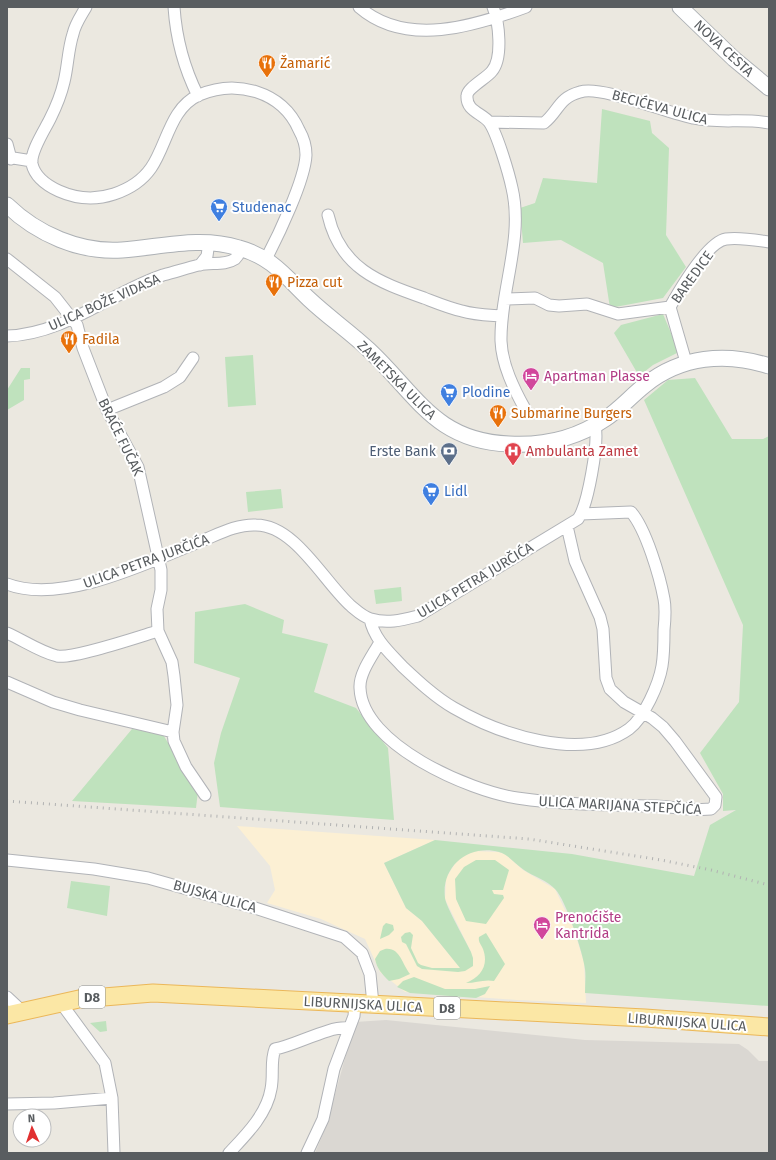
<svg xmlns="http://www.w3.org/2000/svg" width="776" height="1160" font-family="'Fira Sans',sans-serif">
  <rect width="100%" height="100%" fill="#ebe8e0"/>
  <!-- commercial -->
  <path fill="#fcf0d4" d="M237 826 435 840 384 863 406 908 422 921 461 969 471 952 445 899 446 878 456 862 465 855 474 851 498 852 505 854 523 870 555 889 573 927 584 962 586 1003 517 1000 405 992 380 972 365 939 321 919 267 903 275 890 270 866Z"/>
  <!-- industrial -->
  <path fill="#dad7d2" d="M386 1020 585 1040 739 1044 748 1050 759 1061H769V1153H315L326 1127 355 1022Z"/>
  <!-- green -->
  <path fill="#bfe2bd" d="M602 109 650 121 652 133 669 148 666 235 686 267 663 298 610 308 603 263 561 240 523 243 520 208 535 203 543 178 597 183Z
    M663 314 679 352 653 365 639 376 614 333 621 325Z
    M253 355 256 405 228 407 225 357Z
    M21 368H30V379L24 380V400L7 410V390Z
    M695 378 732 439H763L769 436V1006L585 993C585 985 586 976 585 969 583 953 566 900 555 889 548 881 533 876 524 870 516 865 509 855 499 852 469 844 441 866 445 898 446 907 466 941 471 952L473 958V966L465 971 458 972 422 969 417 966 406 944 402 942 401 937 405 933 410 932 413 935 411 948 418 963 421 965 432 968H460L422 921 406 908 384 863 435 840 572 854 694 876 710 825 736 810 723 811V794L700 753 739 702 743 625 644 400 668 380Z
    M281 489 283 508 248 512 246 492Z
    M401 587 402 601 376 604 374 590Z
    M245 604 284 620 282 633 328 644 314 692 356 708 388 748 394 820 220 807 214 763 221 733 240 678 194 663 195 612Z
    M132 729 162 733 198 791 196 808 72 801Z
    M476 860H495L509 870 503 890H492L494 894 503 895 504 898 486 924 466 921 456 899 455 879 464 867Z
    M71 881 110 886 107 916 67 908Z
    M386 923 393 925 394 930 389 935 380 939 383 926Z
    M486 933 505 964 494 981C484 979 476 983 466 983 481 977 489 965 483 949 481 944 478 942 479 937Z
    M385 949C400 947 402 964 410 974L399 979 389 981C382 974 377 969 375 959L380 951Z
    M414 977 445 989H475L490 986 485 994 476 998 410 993 397 987 403 981Z
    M106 1021 107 1031 100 1032 90 1023Z"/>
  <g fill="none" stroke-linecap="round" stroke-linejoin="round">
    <!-- street casing -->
    <g stroke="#b1b3b7" stroke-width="13">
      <path id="street" d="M86 7C81 16 75 24 73 34 68 49 68 66 64 82 61 95 56 107 50 119 44 131 30 152 32 164 35 177 48 186 59 191 77 199 96 200 114 194 129 189 142 181 151 168 167 145 170 108 199 95 236 79 282 91 299 130 303 137 306 147 306 155 305 180 278 236 266 259
        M174 7C176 37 184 68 198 96
        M359 7C406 48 475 26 526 7
        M493 7C499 22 503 58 492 71 487 78 467 88 467 96 466 111 482 113 489 122 497 133 509 174 512 188 524 239 500 290 501 341 502 365 514 389 525 409
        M489 122 544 123C559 111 558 98 580 92 601 85 667 113 693 118 718 124 744 118 769 123
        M7 144 11 159
        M7 157 32 161
        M328 215C340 268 378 282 424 298 437 303 449 308 462 311 475 315 489 315 502 316
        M7 259 55 297 77 325 83 348 107 410 138 467 161 570V590L157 609 158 631 172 662 174 676 177 705 173 732 174 741 186 767 205 795
        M200 265 207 256 209 242
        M505 299 535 298 549 305 559 306 587 304 618 314 670 307
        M7 336C65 334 110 293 163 275 175 272 187 268 199 265 210 262 225 266 235 259 238 256 240 252 241 248
        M686 362 670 307C679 291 707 242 726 239 739 237 755 240 769 242
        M107 410 164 387 180 377 193 358
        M7 584C62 605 147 563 199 542 217 535 236 524 256 525 295 525 324 582 351 606 357 611 363 617 371 619 387 624 402 620 418 616L578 519C588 505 599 442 595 426
        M370 619C374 639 389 652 402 666 418 681 435 697 454 708 499 734 582 763 629 729 644 718 659 684 662 666 664 654 664 642 664 630 665 620 666 609 664 599 660 577 646 529 631 512L581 514
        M7 633C23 640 40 652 57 656 73 659 138 637 158 631
        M380 642C373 655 359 673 360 688 362 745 470 791 517 798 563 805 611 805 656 806 674 807 693 811 711 809L715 805 716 797 675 741 663 727 652 718 624 702 610 689 606 678 603 629 600 617 575 561 567 526
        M7 682 53 702 80 710 173 732
        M7 860 94 869 148 878 255 908 344 937 362 953 370 974 373 1004
        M7 997 22 1011
        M61 1003 105 1063 112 1098 114 1153
        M7 1104 54 1103 112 1098
        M229 1153C246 1135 267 1114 271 1089 274 1075 270 1062 275 1049 296 1045 329 1026 348 1028
        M307 1153 323 1119 334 1069 354 1016 355 1004"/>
    </g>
    <!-- secondary casing -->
    <g stroke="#adb1b5" stroke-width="17">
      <path id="secondary" d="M680 7 734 59 769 88
        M7 205C37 234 80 253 122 250 162 247 200 236 239 248 272 257 286 277 309 299 328 317 350 332 369 350 417 395 435 441 509 444 543 446 577 438 605 419 620 409 631 396 645 385 681 356 726 352 769 366"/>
    </g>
    <!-- primary casing -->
    <g stroke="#ebb759" stroke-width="19">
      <path id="primary" d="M7 1015 79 999 153 993 645 1018 769 1027"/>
    </g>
    <!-- street -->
    <use href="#street" stroke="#fff" stroke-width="11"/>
    <!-- secondary -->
    <use href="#secondary" stroke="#fff" stroke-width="15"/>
    <!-- primary -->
    <use href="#primary" stroke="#fbe7a5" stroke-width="17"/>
    <!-- rail -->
    <path stroke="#b1b2b2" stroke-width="3" stroke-dasharray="1 5" stroke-linecap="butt" d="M7 801 529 839 661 860 711 870 769 885"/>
  </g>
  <!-- icons -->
  <defs>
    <g id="restaurant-pin" transform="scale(0.9)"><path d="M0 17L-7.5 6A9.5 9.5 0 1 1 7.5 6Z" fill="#e8710a" stroke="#fff"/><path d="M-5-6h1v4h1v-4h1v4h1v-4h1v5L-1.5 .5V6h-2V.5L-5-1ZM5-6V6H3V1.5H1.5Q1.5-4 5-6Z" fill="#fff"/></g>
    <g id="supermarket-pin" transform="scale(0.9)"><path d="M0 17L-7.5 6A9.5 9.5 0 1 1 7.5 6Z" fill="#3f7fe0" stroke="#fff"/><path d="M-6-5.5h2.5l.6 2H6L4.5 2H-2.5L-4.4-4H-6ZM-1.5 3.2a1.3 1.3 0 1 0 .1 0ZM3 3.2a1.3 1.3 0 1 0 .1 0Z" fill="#fff"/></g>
    <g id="hotel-pin" transform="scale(0.9)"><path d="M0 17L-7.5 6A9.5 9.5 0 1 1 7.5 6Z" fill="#d1479c" stroke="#fff"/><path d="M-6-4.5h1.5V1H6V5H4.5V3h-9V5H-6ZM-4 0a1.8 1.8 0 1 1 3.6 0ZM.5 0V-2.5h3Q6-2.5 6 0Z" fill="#fff"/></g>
    <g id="bank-pin" transform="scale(0.9)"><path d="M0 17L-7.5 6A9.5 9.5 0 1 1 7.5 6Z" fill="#5c6f8a" stroke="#fff"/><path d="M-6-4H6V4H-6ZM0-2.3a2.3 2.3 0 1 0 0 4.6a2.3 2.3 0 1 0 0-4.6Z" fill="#fff"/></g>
    <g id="hospital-pin" transform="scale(0.9)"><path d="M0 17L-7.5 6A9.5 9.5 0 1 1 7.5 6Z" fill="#e0444e" stroke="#fff"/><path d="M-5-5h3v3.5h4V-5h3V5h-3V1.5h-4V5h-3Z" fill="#fff"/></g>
  </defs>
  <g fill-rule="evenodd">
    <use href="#restaurant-pin" x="267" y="63"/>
    <use href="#supermarket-pin" x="219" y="207"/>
    <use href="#restaurant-pin" x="274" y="282"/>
    <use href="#restaurant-pin" x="69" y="339"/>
    <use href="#hotel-pin" x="531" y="376"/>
    <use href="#supermarket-pin" x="449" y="392"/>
    <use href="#restaurant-pin" x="498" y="413"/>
    <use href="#bank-pin" x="449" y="451"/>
    <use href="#hospital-pin" x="513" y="451"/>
    <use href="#supermarket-pin" x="431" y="491"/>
    <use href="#hotel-pin" x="542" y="925"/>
  </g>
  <g text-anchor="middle" stroke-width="4" stroke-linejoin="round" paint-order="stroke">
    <!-- shield labels -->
    <g fill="#fff" stroke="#8b8e90" stroke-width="1">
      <rect x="79" y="986" width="26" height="22" rx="3"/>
      <rect x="434" y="997" width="26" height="22" rx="3"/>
    </g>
    <g font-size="13" font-weight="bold" fill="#595d60">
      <text x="92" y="1002">D8</text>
      <text x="447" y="1013">D8</text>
    </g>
    <!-- street labels -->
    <g font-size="14" fill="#595d60" stroke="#fff">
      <text transform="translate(724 48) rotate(43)" y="5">NOVA CESTA</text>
      <text transform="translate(660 107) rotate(15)" y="5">BECIĆEVA ULICA</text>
      <text transform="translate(692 277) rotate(-54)" y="5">BAREDICE</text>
      <text transform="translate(104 302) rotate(-24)" y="5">ULICA BOŽE VIDASA</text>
      <text transform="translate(397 380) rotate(45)" y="5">ZAMETSKA ULICA</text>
      <text transform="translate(121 437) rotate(64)" y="5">BRAĆE FUČAK</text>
      <text transform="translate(146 561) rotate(-20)" y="5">ULICA PETRA JURČIĆA</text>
      <text transform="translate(475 580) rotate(-31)" y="5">ULICA PETRA JURČIĆA</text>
      <text transform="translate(620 805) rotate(3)" y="5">ULICA MARIJANA STEPČIĆA</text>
      <text transform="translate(215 896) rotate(16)" y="5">BUJSKA ULICA</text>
      <text transform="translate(363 1004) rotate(3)" y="5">LIBURNIJSKA ULICA</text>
      <text transform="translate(687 1022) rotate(4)" y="5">LIBURNIJSKA ULICA</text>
    </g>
    <!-- food labels -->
    <g font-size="14" fill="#c56008" stroke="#fff" text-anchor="start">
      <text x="280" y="68">Žamarić</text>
      <text x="287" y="287">Pizza cut</text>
      <text x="82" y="344">Fadila</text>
      <text x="511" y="418">Submarine Burgers</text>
    </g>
    <!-- shop labels -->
    <g font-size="14" fill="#366cbe" stroke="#fff" text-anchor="start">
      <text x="232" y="212">Studenac</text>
      <text x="462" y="397">Plodine</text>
      <text x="444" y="496">Lidl</text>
    </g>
    <!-- hotel labels -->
    <g font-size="14" fill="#b23c85" stroke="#fff" text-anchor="start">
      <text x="544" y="381">Apartman Plasse</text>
      <text x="555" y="922">Prenoćište<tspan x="555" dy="16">Kantrida</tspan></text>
    </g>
    <!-- service labels -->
    <g font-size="14" fill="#4e5e75" stroke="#fff" text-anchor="end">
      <text x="436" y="456">Erste Bank</text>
    </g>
    <!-- health labels -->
    <g font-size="14" fill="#be3a42" stroke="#fff" text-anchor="start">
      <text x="526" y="456">Ambulanta Zamet</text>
    </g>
  </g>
  <!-- border -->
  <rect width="776" height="1160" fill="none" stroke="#595d60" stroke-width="16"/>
  <!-- north arrow -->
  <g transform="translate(32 1128) rotate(357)"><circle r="19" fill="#ffffff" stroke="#bdbebf"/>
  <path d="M0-3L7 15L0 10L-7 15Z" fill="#e13030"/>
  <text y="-6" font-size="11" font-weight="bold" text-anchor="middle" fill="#595d60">N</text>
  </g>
</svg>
